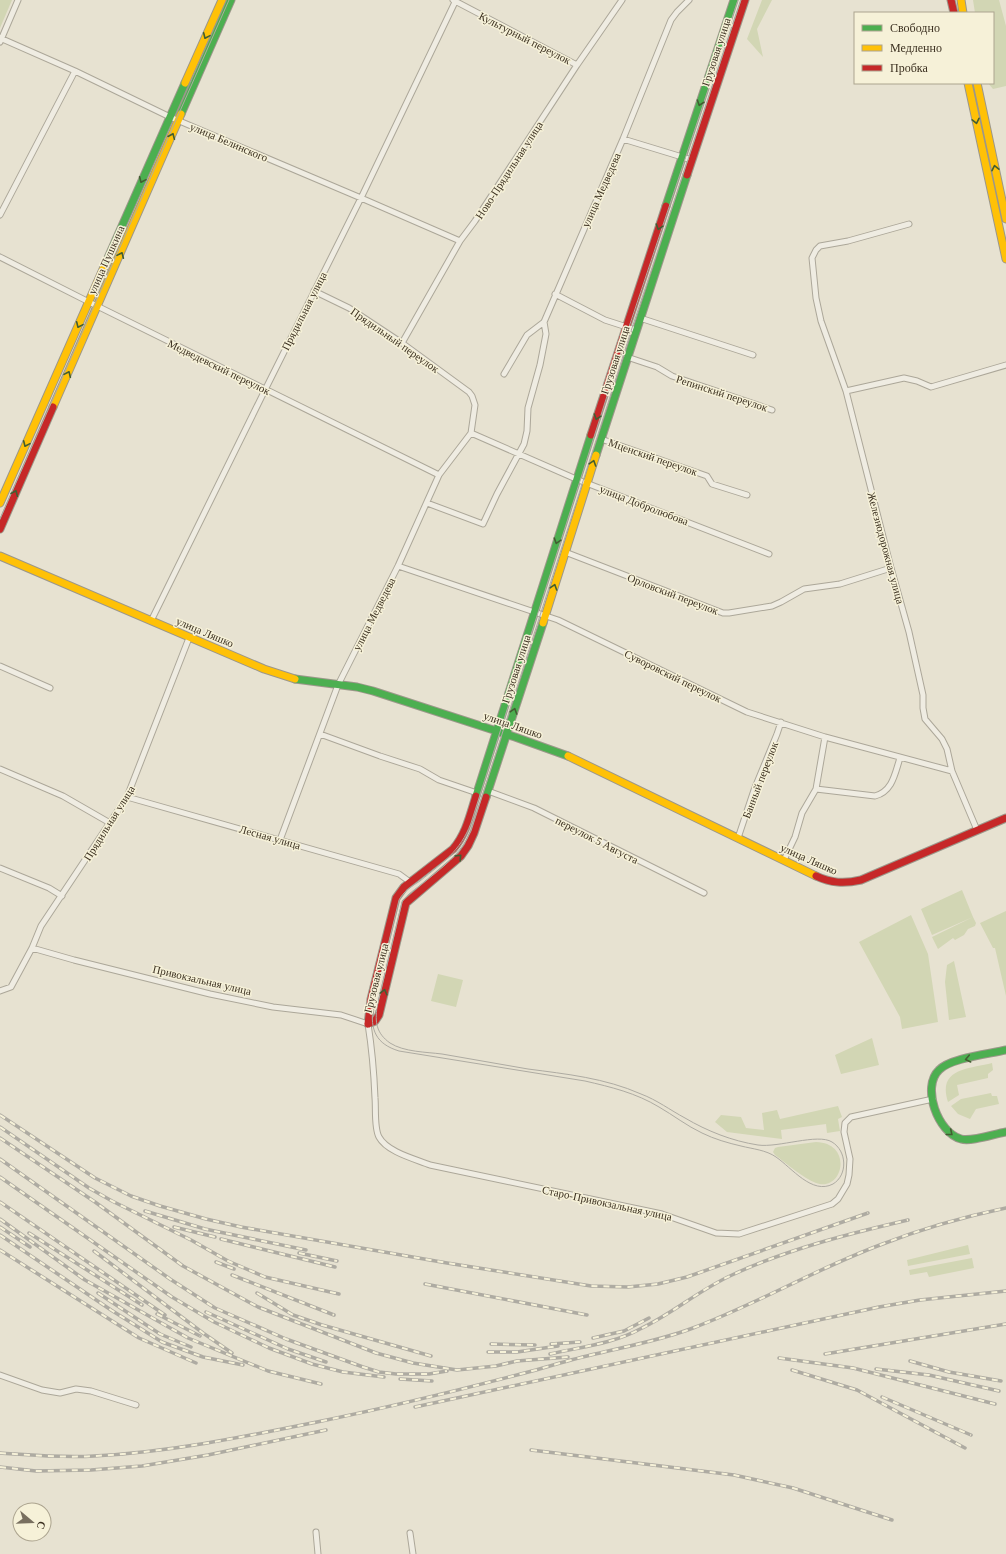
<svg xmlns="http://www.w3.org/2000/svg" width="1006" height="1554" font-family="Georgia,serif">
  <rect width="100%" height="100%" fill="#e7e2d1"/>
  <!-- green -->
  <path fill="#d2d6b4" d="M0 0H12L0 28Z
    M762 0H772L757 29 763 57 747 39Z
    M973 0H999L1006 26V86L993 89 988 83H993V13H975Z
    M962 890 973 917 932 935 921 909Z
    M1006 911V996L995 948H993L980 923Z
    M911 915 928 954 938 1022 902 1029 900 1017 859 942Z
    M973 917 976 923 975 926 968 929 964 935 955 940 953 938 938 949 932 937Z
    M954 961 966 1017 949 1020 945 982 947 965Z
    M438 974 463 980 456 1007 431 1001Z
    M872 1038 879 1065 841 1074 835 1055Z
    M992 1063 993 1070 988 1074V1078L957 1085 959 1095 948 1102C937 1068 969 1069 992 1063Z
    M991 1093 992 1096H997L999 1104 976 1109 970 1119 958 1114 951 1106 961 1099Z
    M838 1106 842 1117 838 1119 840 1131 827 1133 826 1124 781 1130 782 1139 727 1132 715 1122 721 1115 741 1117 746 1128 764 1130 762 1113 777 1110 780 1119Z
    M816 1142C854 1143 843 1193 816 1183 803 1178 787 1164 775 1155L773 1152 775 1148 778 1147Z
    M968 1245 970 1254 908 1266 907 1260Z
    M972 1258 974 1268 929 1277 927 1272 910 1275 909 1270Z"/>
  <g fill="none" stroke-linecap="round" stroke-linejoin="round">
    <!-- street casing -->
    <g stroke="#aca799" stroke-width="7">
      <path id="street" d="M453 0 577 65
        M0 38 75 71 170 117 361 198 460 241
        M0 42 18 0
        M623 139 692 160
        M0 215 75 71
        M909 224 848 241 820 246 816 250 812 258 816 298 821 321 846 391 891 568 909 632 923 695V708L925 719 942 739 947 749 952 771 977 830
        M0 257 89 302 439 475
        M555 294 605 320 636 330
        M640 318 753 355
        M402 343 460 241 475 221 577 65 622 0
        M627 357 657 367 672 376 772 410
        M504 374 527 335 544 322 623 139 671 20 677 12 689 0
        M846 391 904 378 917 381 931 387 1006 365
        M471 433 576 479 769 554
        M601 439 707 476 712 484 747 495
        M427 503 483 524 497 494 524 444 527 431 528 408 540 365 546 334 544 322
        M565 552 723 613H729L772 606 781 602 804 589 840 584 891 568
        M398 566 558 620 747 712 825 737 952 771
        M151 621 265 390 361 198 456 0
        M0 666 50 688
        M320 734 380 756 420 769 439 780 477 793
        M0 769 63 796 110 823
        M816 789 875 796C893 791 895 773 900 758
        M488 791 534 808 704 893
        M127 797 399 874 410 882
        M738 838 754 790 777 734 781 722
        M280 840 338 685 398 566 439 475 471 433 475 405 472 396 469 392 402 343 349 308 314 291
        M784 860 795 837 802 813 816 789 825 737
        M0 868 49 888 62 896
        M32 948 74 960 210 994 273 1007 341 1015 368 1024C372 1049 374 1073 375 1098 376 1108 374 1128 379 1137 387 1152 415 1159 430 1165L662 1214 716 1233 739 1234 832 1204 838 1199 847 1184 849 1175 850 1159 844 1132 845 1123 851 1117 933 1099
        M0 991 11 987 32 948 41 926 127 797 189 638
        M0 1375 42 1390 60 1393 76 1389 91 1391 136 1405
        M316 1532 318 1554
        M410 1533 413 1554"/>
    </g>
    <!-- fast casing -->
    <g stroke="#9c978a" stroke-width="9">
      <path id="fast" d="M181 114 231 0
        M666 206 734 0
        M104 267 185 83
        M596 455 687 175
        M295 679 357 687 373 691 515 737 568 756
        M476 796 591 435
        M486 797 543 623
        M1006 1050C989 1054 950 1058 939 1070 921 1087 938 1133 961 1139 971 1142 994 1134 1006 1132"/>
    </g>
    <!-- slow casing -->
    <g stroke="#9c978a" stroke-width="9">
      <path id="slow" d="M961 0 963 13
        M185 83 222 0
        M968 83 1006 259
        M977 83 1006 219
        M53 407 181 114
        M0 503 104 267
        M0 556 264 669 295 679
        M543 623 596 455
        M568 756 816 876"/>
    </g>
    <!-- jam casing -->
    <g stroke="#9c978a" stroke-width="9">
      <path id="jam" d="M951 0 954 13
        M687 175 745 0
        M591 435 666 206
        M0 529 53 407
        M816 876C831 883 844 884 861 880L1006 818
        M368 1024 375 1021 379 1015 406 903 461 856 468 846 474 833 486 797
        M368 1024 371 999 396 898 404 887 453 849C466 834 470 815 476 796"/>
    </g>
    <!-- street -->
    <use href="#street" stroke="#efece2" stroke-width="5"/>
    <!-- fast -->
    <use href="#fast" stroke="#4caf50" stroke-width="7"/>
    <!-- slow -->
    <use href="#slow" stroke="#ffc107" stroke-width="7"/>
    <!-- jam -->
    <use href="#jam" stroke="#c62828" stroke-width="7"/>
    <!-- tram -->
    <path stroke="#aeaba2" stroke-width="1" d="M738 0 629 327 471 823C460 852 443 862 420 881 412 886 403 892 399 900L373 1007C370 1030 376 1044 399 1051L585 1081C611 1087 636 1093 659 1107 673 1115 687 1126 702 1133 714 1139 728 1143 741 1146 753 1149 766 1150 776 1157 792 1168 812 1195 833 1184 848 1175 847 1151 832 1142 818 1133 778 1148 758 1145 732 1141 707 1131 685 1118 670 1110 657 1100 641 1094 605 1078 566 1074 528 1069 499 1064 471 1059 442 1054 426 1052 404 1052 390 1043 376 1033 375 1022 377 1007L402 902C407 894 416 889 423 883 442 868 461 854 471 831L632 328 741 0
      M0 519 229 0"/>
    <!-- rail casing -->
    <g stroke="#aeaba2" stroke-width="3.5">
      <path id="rail" d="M0 1115 95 1178 131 1196 160 1206 206 1219 241 1227 447 1263 591 1286 628 1287 658 1284 687 1277 868 1213
        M0 1127 89 1188 112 1201 191 1240 228 1261 265 1277 339 1294
        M0 1138 95 1202 183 1266 258 1307 376 1353 413 1363 457 1370 496 1366 517 1361 568 1357
        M0 1159 170 1279 215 1308 286 1339 363 1367 379 1372 396 1374H429L447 1371
        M0 1177 172 1297 214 1322 269 1348 312 1364 343 1372 384 1377
        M0 1202 165 1315
        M145 1211 205 1229 306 1250
        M0 1219 85 1280 188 1338 268 1371 321 1384
        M0 1227 30 1247
        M174 1227 215 1237
        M29 1233 142 1305
        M0 1235 111 1310 162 1342 203 1357 243 1365
        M221 1239 335 1267
        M0 1250 139 1338 196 1363
        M94 1251 203 1333 232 1353
        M299 1253 337 1261
        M216 1262 234 1269
        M232 1275 334 1315
        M425 1284 587 1315
        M98 1293 160 1334 191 1347
        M257 1293 293 1315 322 1325 431 1356
        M206 1312 288 1349 326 1362
        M157 1314 200 1336
        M593 1338 624 1331 649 1318
        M491 1344 535 1345
        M551 1344 580 1342
        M488 1352H517L558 1346
        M550 1354C580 1347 613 1344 640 1329 672 1314 699 1290 732 1275 788 1249 848 1234 908 1220
        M825 1354 1006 1324
        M779 1358 853 1368 995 1404
        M910 1361 949 1372 1001 1381
        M876 1369 929 1375 999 1391
        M792 1370 857 1390 965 1448
        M400 1379 432 1381
        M882 1397 971 1435
        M415 1407 879 1307 920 1300 1006 1291
        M531 1450 734 1475 793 1488 892 1520
        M0 1453C31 1455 63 1458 94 1456 170 1452 243 1437 317 1422 391 1407 464 1389 536 1370 553 1365 570 1360 587 1356 623 1347 659 1341 693 1328 757 1304 816 1269 880 1245 921 1229 963 1217 1006 1208
        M0 1467 36 1471 91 1470 142 1466 208 1455 326 1430"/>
    </g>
    <!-- rail -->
    <use href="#rail" stroke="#f6f1d8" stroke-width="2" stroke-dasharray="6" stroke-linecap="butt"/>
  </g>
  <!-- one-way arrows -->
  <defs><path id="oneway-chevron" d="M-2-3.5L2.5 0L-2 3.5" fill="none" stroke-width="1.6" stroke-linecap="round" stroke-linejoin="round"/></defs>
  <g stroke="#425d31">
    <use href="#oneway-chevron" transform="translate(206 36) rotate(114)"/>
    <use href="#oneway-chevron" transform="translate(700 103) rotate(109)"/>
    <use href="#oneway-chevron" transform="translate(976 121) rotate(78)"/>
    <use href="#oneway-chevron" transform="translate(172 136) rotate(-67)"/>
    <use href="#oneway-chevron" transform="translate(995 168) rotate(-102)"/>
    <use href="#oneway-chevron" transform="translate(142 180) rotate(114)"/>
    <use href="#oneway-chevron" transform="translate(659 227) rotate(108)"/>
    <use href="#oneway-chevron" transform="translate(121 255) rotate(-66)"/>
    <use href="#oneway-chevron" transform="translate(79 325) rotate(114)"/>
    <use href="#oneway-chevron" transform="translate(68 374) rotate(-66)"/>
    <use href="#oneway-chevron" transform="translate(597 417) rotate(108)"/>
    <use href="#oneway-chevron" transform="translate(26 444) rotate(114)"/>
    <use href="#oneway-chevron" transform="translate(593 463) rotate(-72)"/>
    <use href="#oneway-chevron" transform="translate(15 493) rotate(-67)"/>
    <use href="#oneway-chevron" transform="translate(557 541) rotate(108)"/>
    <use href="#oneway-chevron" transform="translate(554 587) rotate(-72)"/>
    <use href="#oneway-chevron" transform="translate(514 711) rotate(-72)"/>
    <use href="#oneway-chevron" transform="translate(459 857) rotate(-46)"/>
    <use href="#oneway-chevron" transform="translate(384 992) rotate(-76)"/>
    <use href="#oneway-chevron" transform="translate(968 1059) rotate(168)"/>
    <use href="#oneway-chevron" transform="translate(950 1133) rotate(39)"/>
  </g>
  <g text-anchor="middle" stroke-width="3" stroke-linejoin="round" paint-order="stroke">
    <!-- street labels -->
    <g font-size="11" fill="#3c3121" stroke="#f6f1d8">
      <text transform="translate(525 38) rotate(27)" y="4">Культурный переулок</text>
      <text transform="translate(716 52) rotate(-72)" y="4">Грузовая улица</text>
      <text transform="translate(229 142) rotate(23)" y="4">улица Белинского</text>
      <text transform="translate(509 170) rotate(-57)" y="4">Ново-Прядильная улица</text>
      <text transform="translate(601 190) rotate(-66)" y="4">улица Медведева</text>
      <text transform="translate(106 260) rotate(-66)" y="4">улица Пушкина</text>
      <text transform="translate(304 311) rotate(-63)" y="4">Прядильная улица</text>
      <text transform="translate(395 340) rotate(35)" y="4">Прядильный переулок</text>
      <text transform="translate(615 360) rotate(-72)" y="4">Грузовая улица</text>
      <text transform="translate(219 367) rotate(26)" y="4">Медведевский переулок</text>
      <text transform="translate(722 393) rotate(18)" y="4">Репинский переулок</text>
      <text transform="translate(653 457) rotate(19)" y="4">Мценский переулок</text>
      <text transform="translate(644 505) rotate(21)" y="4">улица Добролюбова</text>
      <text transform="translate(886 548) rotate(75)" y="4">Железнодорожная улица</text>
      <text transform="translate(673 594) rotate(21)" y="4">Орловский переулок</text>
      <text transform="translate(374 614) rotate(-63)" y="4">улица Медведева</text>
      <text transform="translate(205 632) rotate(23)" y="4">улица Ляшко</text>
      <text transform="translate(516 669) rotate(-72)" y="4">Грузовая улица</text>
      <text transform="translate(673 676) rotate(26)" y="4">Суворовский переулок</text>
      <text transform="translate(513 725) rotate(19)" y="4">улица Ляшко</text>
      <text transform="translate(760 780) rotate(-69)" y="4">Банный переулок</text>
      <text transform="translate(109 823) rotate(-58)" y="4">Прядильная улица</text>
      <text transform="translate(270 837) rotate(16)" y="4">Лесная улица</text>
      <text transform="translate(597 840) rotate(27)" y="4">переулок 5 Августа</text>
      <text transform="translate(809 859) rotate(24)" y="4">улица Ляшко</text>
      <text transform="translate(376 978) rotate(-76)" y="4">Грузовая улица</text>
      <text transform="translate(202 980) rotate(13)" y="4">Привокзальная улица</text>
      <text transform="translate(607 1203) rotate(12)" y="4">Старо-Привокзальная улица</text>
    </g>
  </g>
  <!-- legend -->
  <rect x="854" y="12" width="140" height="72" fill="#f6f1d8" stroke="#aca48f"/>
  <rect x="862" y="25" width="20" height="6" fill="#4caf50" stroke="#aca48f"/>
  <text x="890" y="32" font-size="12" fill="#3c3121">Свободно</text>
  <rect x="862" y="45" width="20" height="6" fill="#ffc107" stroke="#aca48f"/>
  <text x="890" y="52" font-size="12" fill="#3c3121">Медленно</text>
  <rect x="862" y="65" width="20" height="6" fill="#c62828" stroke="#aca48f"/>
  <text x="890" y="72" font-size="12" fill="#3c3121">Пробка</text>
  <!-- north arrow -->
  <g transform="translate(32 1522) rotate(109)"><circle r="19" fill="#f6f1d8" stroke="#aca48f"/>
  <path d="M0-3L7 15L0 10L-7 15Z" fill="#786f5f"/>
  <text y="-6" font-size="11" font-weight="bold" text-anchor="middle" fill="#3c3121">С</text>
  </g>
</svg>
